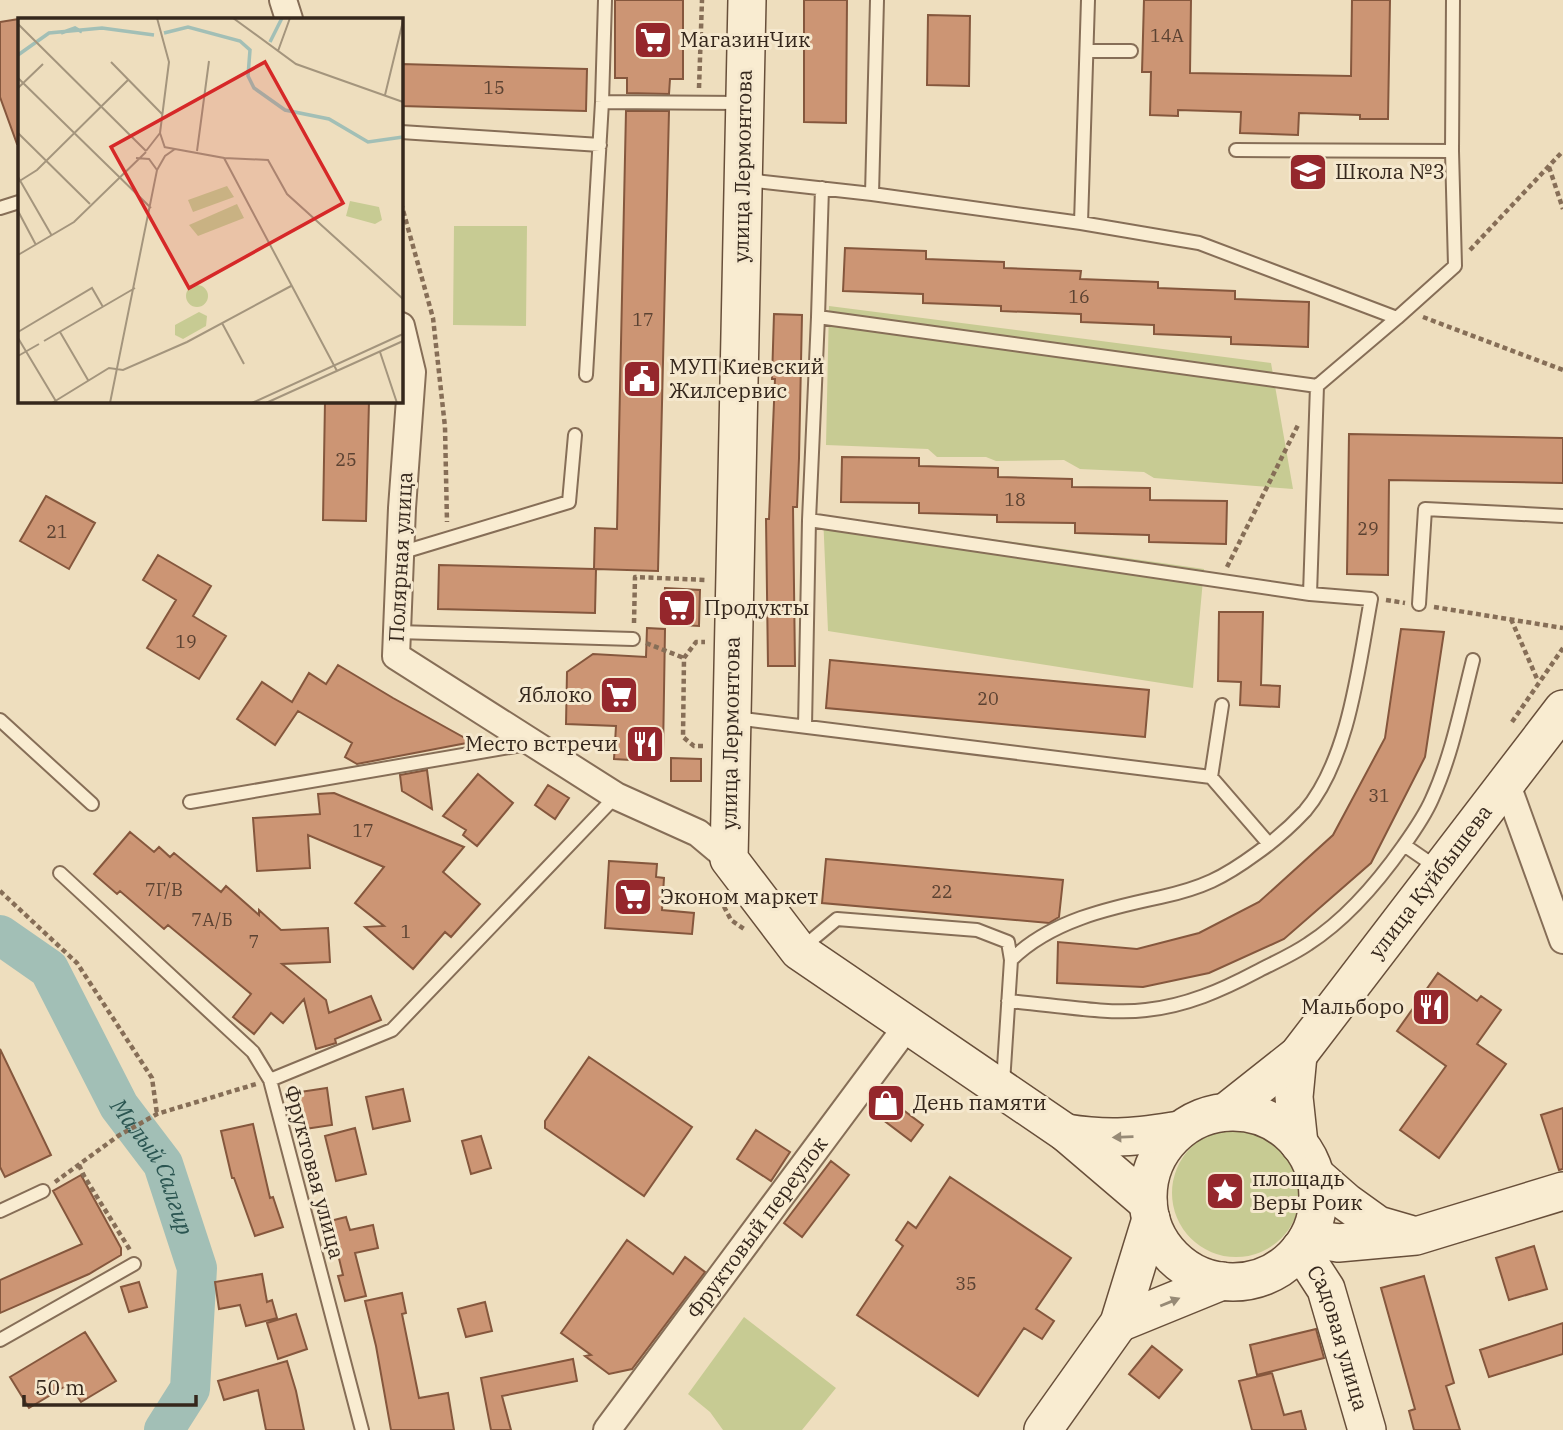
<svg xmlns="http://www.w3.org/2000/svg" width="1563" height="1430" font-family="'IBM Plex Serif',serif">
  <rect width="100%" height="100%" fill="#eedebe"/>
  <!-- green -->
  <path fill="#c7cb93" d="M454 226H527L526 326 453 325Z
    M829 306 1271 363 1293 489 1154 478 1144 472 1080 469 1064 460 996 461 986 457H937L928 449 826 445Z
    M823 515 1204 569 1193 688 828 631Z
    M1172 1193a64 64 0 1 1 128 0a64 64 0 1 1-128 0Z
    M744 1317 836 1388 802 1430H723L710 1412 688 1394Z"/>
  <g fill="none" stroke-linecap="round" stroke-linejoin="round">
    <!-- river -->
    <path stroke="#a2bfb6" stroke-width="40" id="s1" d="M0 935 49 969 119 1106 163 1164 197 1268 190 1389 164 1430"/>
  </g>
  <!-- building -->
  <path fill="#cc9574" stroke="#85573d" stroke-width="2" d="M615 0H683V79H670L669 94 627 93V78H615Z
    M804 0H847L846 123 804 122Z
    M1144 0H1191L1190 73 1351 76 1352 0H1390L1388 119H1360V115L1299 113 1298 135 1240 133 1241 112 1178 110V116L1150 115 1151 72H1142Z
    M928 15 970 16 969 86 927 85Z
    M19 19V144H17L0 97V22Z
    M401 64 587 69 586 111 401 106Z
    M626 111H669L658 571 596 569 595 613 438 609 439 565 594 569 595 528 617 529Z
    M845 248 926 251V259L1004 262V268L1081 271 1080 279 1158 282V288L1235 291V299L1309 302 1308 347 1231 344V337L1154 334V325L1081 322V314L1001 311V306L923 303V294L843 291Z
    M774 314 802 315 799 458 797 507H793L795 666H768L766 519H769L775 379H772Z
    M325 401H369L366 521 323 520Z
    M1349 434 1563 438V483L1389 480 1388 575 1347 574Z
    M842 457 919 458V466L998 468V477L1072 479V487L1150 488V500L1227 501 1226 544 1149 542V535L1075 533V523L997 522V515L919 513V503L841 502Z
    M46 496 95 523 69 569 20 541Z
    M158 555 211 586 193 616 226 636 199 679 147 648 176 600 143 580Z
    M665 588 700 590 699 626 663 624Z
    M1219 612H1263L1261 685 1280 686 1279 707 1240 705 1241 682 1218 681Z
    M647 628 665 629 663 754 648 761 614 759 616 726 566 724 567 672 593 654 646 657Z
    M1401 629 1444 632 1425 757 1371 863 1284 939 1209 973 1143 987 1057 983 1058 942 1137 949 1199 933 1259 902 1333 835 1385 738Z
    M830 660 1149 690 1145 737 826 708Z
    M338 665 393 698 472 742 357 764 345 757 352 743 298 711 275 745 237 719 262 682 292 702 309 673 326 684Z
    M671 758 701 759V781H671Z
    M427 770 432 809 402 791 400 775Z
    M478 774 513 803 477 846 463 835 466 830 443 816Z
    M548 785 569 798 555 819 535 805Z
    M334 793 464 847 443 872 480 904 451 937 445 932 413 969 365 927 384 926 355 903 384 867 308 835 310 868 257 871 253 818 320 814 318 794Z
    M130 832 154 852 159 847 170 857 174 853 221 892 226 886 259 915V910L281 930 328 928 330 962 282 964 326 1000 329 1013 371 996 381 1020 335 1039 336 1043 316 1049 304 999 283 1023 271 1013 254 1034 233 1017 251 994 168 925 164 929 120 891 117 894 94 874Z
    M826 859 1063 880 1059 917 1049 923 822 903Z
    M609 861 657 864 656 877 664 878 662 910 694 913 692 934 605 928Z
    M1438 973 1477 1001 1481 996 1501 1010 1477 1044 1506 1064 1439 1158 1400 1130 1446 1066 1397 1031Z
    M0 1049 51 1155 5 1177 0 1167Z
    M589 1057 692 1127 644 1196 545 1128V1121Z
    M327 1088 332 1125 298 1130 293 1093Z
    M403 1089 410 1121 373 1129 366 1097Z
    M882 1094 923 1125 911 1141 870 1110Z
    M1563 1108V1169L1559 1170 1541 1115Z
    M253 1124 270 1198 273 1197 283 1227 255 1236 234 1178H232L221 1131Z
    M355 1128 366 1174 336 1181 325 1136Z
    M756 1130 790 1152 771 1181 737 1159Z
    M481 1136 491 1168 471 1174 462 1141Z
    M831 1161 849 1175 802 1237 784 1223Z
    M81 1175 121 1248V1255L89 1274 0 1313V1280L82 1244 53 1191Z
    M950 1177 1071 1258 1036 1309 1054 1321 1042 1339 1024 1328 978 1396 857 1315 903 1246 896 1240 908 1222 916 1228Z
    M346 1217 350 1230 373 1225 378 1248 355 1253 366 1296 345 1301 338 1276 343 1275 330 1221Z
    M627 1240 673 1274 685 1257 705 1272 632 1369 609 1374 585 1356 591 1355 561 1333Z
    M1534 1246 1547 1289 1509 1300 1496 1258Z
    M262 1274 267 1302 272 1300 277 1318 246 1326 240 1305 219 1309 215 1282Z
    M1424 1276 1454 1383 1446 1386 1460 1430H1414L1409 1411 1415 1409 1381 1288Z
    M139 1282 147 1307 129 1312 121 1287Z
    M402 1293 406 1313 402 1314 419 1398 448 1393 454 1430H391L376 1346 365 1301Z
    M485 1302 492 1331 466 1337 458 1309Z
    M296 1314 307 1349 278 1359 267 1323Z
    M1563 1323V1354L1489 1377 1480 1350Z
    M1316 1329 1324 1358 1257 1375 1250 1345Z
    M85 1332 116 1381 81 1402 69 1384 29 1408 10 1377Z
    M1152 1346 1182 1370 1159 1398 1129 1374Z
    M573 1359 577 1381 502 1396 511 1430H491L481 1378Z
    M287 1361 296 1391 304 1430H266L258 1390 224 1400 218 1381Z
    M1272 1373 1284 1415 1301 1411 1306 1430H1252L1239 1381Z"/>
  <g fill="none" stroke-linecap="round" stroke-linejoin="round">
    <!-- service casing -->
    <g stroke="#866e57" stroke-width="16">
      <path id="service" d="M1087 51H1131
        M602 102 741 103
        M401 132 600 145
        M1236 150 1452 151
        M747 180 872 194 1081 223 1199 243 1397 318 1317 386 818 317 822 188
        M872 194 877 0
        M0 208 19 202
        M1081 223 1088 0
        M1397 318 1455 266 1452 151 1453 0
        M586 375 602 102 605 0
        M809 520 1310 594 1317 386
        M400 553 569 502 575 435
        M1419 604 1425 509 1563 516
        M397 632 633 639
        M735 718 1211 777 1222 705
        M0 720 92 804
        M805 726 809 520 818 317
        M1211 777 1269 844
        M190 802 527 744
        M1436 867 1404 845C1414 831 1425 815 1432 799 1452 755 1461 707 1473 660
        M60 873 253 1052 270 1080
        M802 948 837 919 977 930 1008 942 1011 960
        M1008 1001C1049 1004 1107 1015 1146 1010 1186 1006 1222 990 1256 972 1273 963 1292 955 1308 944 1347 919 1378 882 1404 845
        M1003 1083 1011 960C1050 921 1109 908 1161 897 1202 888 1223 878 1257 853 1274 841 1291 826 1305 811 1349 759 1359 664 1371 599L1310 594
        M0 1211 43 1191
        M0 1340 134 1264
        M362 1430 270 1080 392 1030 616 796"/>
    </g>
    <!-- minor casing -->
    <g stroke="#866e57" stroke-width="30">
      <g id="minor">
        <path d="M283 0 289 19"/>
        <path d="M401 326 412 372 402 508 396 656 616 796 698 833 729 859"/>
        <path d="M1506 782 1563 940"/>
        <path id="s2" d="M607 1430 908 1025"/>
      </g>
    </g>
    <!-- secondary casing -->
    <g stroke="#684f3a" stroke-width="40">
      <g id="secondary">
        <path d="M747 0 729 859 799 951 1066 1133 1148 1203"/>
        <path d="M1298 1055 1294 1097 1299 1144"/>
        <path id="s3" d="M1226 1112 1298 1055 1563 709"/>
        <circle cx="1233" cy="1197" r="85"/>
        <path d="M1066 1133C1109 1140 1138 1137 1180 1130"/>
        <path d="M1314 1174 1346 1202 1378 1225 1409 1234"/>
        <path d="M1308 1238 1338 1243 1416 1236 1563 1191"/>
        <path id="s4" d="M1300 1249 1326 1289 1367 1430"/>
        <path d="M1119 1323 1222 1281"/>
        <path d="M1043 1430 1119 1323 1151 1219"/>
      </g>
    </g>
    <!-- path -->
    <path stroke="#866e57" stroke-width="4.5" stroke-dasharray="5 3.5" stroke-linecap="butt" d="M699 88 702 0
      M1549 167 1563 209
      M401 203 433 318 445 427 447 522
      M1470 250 1563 151
      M1423 317 1563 370
      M1227 567 1298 425
      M1386 600 1405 603
      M1434 607 1563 628
      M1511 619 1538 681
      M634 623 635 577 707 580
      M646 643 684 658
      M1512 722 1563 648
      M703 746H694L683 737 684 658 696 642H705
      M0 891 77 963 152 1078 157 1114
      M720 899 731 920 744 929
      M79 1165 84 1176 130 1250
      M55 1182 118 1136 157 1114 256 1084"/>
    <!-- service -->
    <use href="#service" stroke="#f9ecd1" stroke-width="12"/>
    <!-- minor -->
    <use href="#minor" stroke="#f9ecd1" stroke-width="26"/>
    <!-- secondary -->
    <use href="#secondary" stroke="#f9ecd1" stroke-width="37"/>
  </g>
  <!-- one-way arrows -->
  <defs><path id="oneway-solid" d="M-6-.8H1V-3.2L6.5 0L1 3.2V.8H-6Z" transform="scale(1.75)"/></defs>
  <g fill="#978a76">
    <use href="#oneway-solid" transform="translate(1123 1137) rotate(178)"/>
    <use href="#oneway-solid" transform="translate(1170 1302) rotate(-22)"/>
  </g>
  <!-- icons -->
  <defs>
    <g id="supermarket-square" transform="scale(2.0125)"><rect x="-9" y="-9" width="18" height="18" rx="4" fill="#95272c" stroke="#f5e8ce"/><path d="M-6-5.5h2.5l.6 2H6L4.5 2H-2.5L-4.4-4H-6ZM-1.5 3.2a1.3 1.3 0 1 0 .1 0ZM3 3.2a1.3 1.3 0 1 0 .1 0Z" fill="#fff"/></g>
    <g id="school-square" transform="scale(2.0125)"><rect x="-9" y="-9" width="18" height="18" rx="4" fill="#95272c" stroke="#f5e8ce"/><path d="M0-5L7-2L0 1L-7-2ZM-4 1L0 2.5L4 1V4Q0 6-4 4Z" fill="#fff"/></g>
    <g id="civic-square" transform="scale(2.0125)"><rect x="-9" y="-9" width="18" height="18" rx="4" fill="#95272c" stroke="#f5e8ce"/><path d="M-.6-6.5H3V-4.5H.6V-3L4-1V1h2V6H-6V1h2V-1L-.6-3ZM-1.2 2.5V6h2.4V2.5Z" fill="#fff"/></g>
    <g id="restaurant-square" transform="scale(2.0125)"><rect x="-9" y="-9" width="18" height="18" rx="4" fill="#95272c" stroke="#f5e8ce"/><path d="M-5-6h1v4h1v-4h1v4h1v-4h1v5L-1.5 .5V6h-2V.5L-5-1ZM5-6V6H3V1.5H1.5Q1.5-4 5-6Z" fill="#fff"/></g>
    <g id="shop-square" transform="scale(2.0125)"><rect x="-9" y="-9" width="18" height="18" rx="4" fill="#95272c" stroke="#f5e8ce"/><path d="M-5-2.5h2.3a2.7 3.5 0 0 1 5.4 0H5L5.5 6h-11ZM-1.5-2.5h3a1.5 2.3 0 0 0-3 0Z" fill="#fff"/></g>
    <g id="sight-square" transform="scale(2.0125)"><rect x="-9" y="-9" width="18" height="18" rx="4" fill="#95272c" stroke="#f5e8ce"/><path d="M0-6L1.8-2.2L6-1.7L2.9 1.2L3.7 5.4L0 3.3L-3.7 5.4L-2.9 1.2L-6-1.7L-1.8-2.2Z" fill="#fff"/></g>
  </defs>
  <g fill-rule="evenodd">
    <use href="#supermarket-square" x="653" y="40"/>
    <use href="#school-square" x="1308" y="172"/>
    <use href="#civic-square" x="642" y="379"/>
    <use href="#supermarket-square" x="677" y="608"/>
    <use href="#supermarket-square" x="619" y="695"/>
    <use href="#restaurant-square" x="645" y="744"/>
    <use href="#supermarket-square" x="633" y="897"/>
    <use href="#restaurant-square" x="1431" y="1007"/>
    <use href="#shop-square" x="886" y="1103"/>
    <use href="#sight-square" x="1225" y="1191"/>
  </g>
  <g text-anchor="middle" stroke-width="6" stroke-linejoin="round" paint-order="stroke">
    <!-- number labels -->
    <g font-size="18" fill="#5b4232">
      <text x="1167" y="42">14А</text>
      <text x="494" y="94">15</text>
      <text x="1079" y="303">16</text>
      <text x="643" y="326">17</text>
      <text x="346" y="466">25</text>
      <text x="1015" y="506">18</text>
      <text x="1368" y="535">29</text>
      <text x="57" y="538">21</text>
      <text x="186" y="648">19</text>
      <text x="988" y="705">20</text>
      <text x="1379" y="802">31</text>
      <text x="363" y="837">17</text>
      <text x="164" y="896">7Г/В</text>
      <text x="942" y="898">22</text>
      <text x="212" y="926">7А/Б</text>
      <text x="406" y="938">1</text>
      <text x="254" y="948">7</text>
      <text x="966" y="1290">35</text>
    </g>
    <!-- poi labels -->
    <g font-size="21" fill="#35271c" stroke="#f5e8ce" text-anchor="start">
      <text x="680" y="47">МагазинЧик</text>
      <text x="1335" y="179">Школа №3</text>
      <text x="669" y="374">МУП Киевский<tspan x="669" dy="24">Жилсервис</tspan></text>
      <text x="704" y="615">Продукты</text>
      <text x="592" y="702" text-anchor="end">Яблоко</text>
      <text x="618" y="751" text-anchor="end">Место встречи</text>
      <text x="660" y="904">Эконом маркет</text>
      <text x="1404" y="1014" text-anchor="end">Мальборо</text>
      <text x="913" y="1110">День памяти</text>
      <text x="1252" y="1186">площадь<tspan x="1252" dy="24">Веры Роик</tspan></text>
    </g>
    <!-- street labels -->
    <g font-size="21" fill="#35271c" stroke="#f5e8ce">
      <text transform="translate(743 166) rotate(-89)" y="7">улица Лермонтова</text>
      <text transform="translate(401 557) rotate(-87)" y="7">Полярная улица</text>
      <text transform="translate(731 733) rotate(-89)" y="7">улица Лермонтова</text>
      <text dy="7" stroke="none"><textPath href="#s3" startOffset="310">улица Куйбышева</textPath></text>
      <text transform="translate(314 1172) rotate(75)" y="7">Фруктовая улица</text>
      <text dy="7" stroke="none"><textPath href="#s2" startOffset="252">Фруктовый переулок</textPath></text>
      <text dy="7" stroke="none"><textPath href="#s4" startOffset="98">Садовая улица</textPath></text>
    </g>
    <!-- water labels -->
    <g font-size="23" font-style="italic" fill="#2b5551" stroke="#f5e8ce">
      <text dy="8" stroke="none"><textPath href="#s1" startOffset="284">Малый Салгир</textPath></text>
    </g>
  </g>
  <!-- overview -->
  <g transform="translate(18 18)">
    <rect width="385" height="385" fill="#eedebe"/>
    <path d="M209 168 216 179 175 194 170 182ZM332 183 361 189 364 202 357 206 328 198ZM219 186 226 200 180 218 171 207ZM168 278a11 11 0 1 1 22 0a11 11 0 1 1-22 0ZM181 294 189 298 188 308 165 321 157 317V307Z" fill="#c7cb93"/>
    <path fill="none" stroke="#a2bfb6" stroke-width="3.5" d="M43 15 57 10 64 14M146 15 170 9 222 23 232 32 230 58 236 70 267 92 311 101 350 124 385 119M252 24 264 0M0 37 31 15 84 10 136 17"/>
    <path fill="none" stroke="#a4957d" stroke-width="2" d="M139 0 151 44 142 115 147 130M215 0 278 46 385 84M0 6 128 133M260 33 272 0M93 44 144 96M0 60 133 190M0 70 25 46M367 77 385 3M0 115 72 186M146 129 206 140 319 353M128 133 142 115M179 133 191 43M118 140 131 141 139 152M206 140 250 142 269 176 385 281M0 159 34 218M0 164 19 152 110 62M0 193 18 227M0 237 56 204 128 134M204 305 226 346M0 314 74 270 85 289M42 314 70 362M0 320 39 385M26 323 117 270M362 334 379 385M0 338 21 326M34 385 91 350 105 352 169 324 273 268M92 385 139 152 147 138 157 131M234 385 385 316M248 385 385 323"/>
    <path fill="#d62828" fill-opacity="0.15" stroke="#d62828" stroke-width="3.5" d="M247 44 325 185 171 270 93 129Z"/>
    <rect width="385" height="385" fill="none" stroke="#35271c" stroke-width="3.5"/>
  </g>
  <!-- scale -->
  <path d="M24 1395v10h172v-10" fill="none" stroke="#35271c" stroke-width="3.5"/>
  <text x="35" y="1395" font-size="21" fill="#35271c" stroke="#f5e8ce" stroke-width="5" paint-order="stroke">50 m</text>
</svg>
